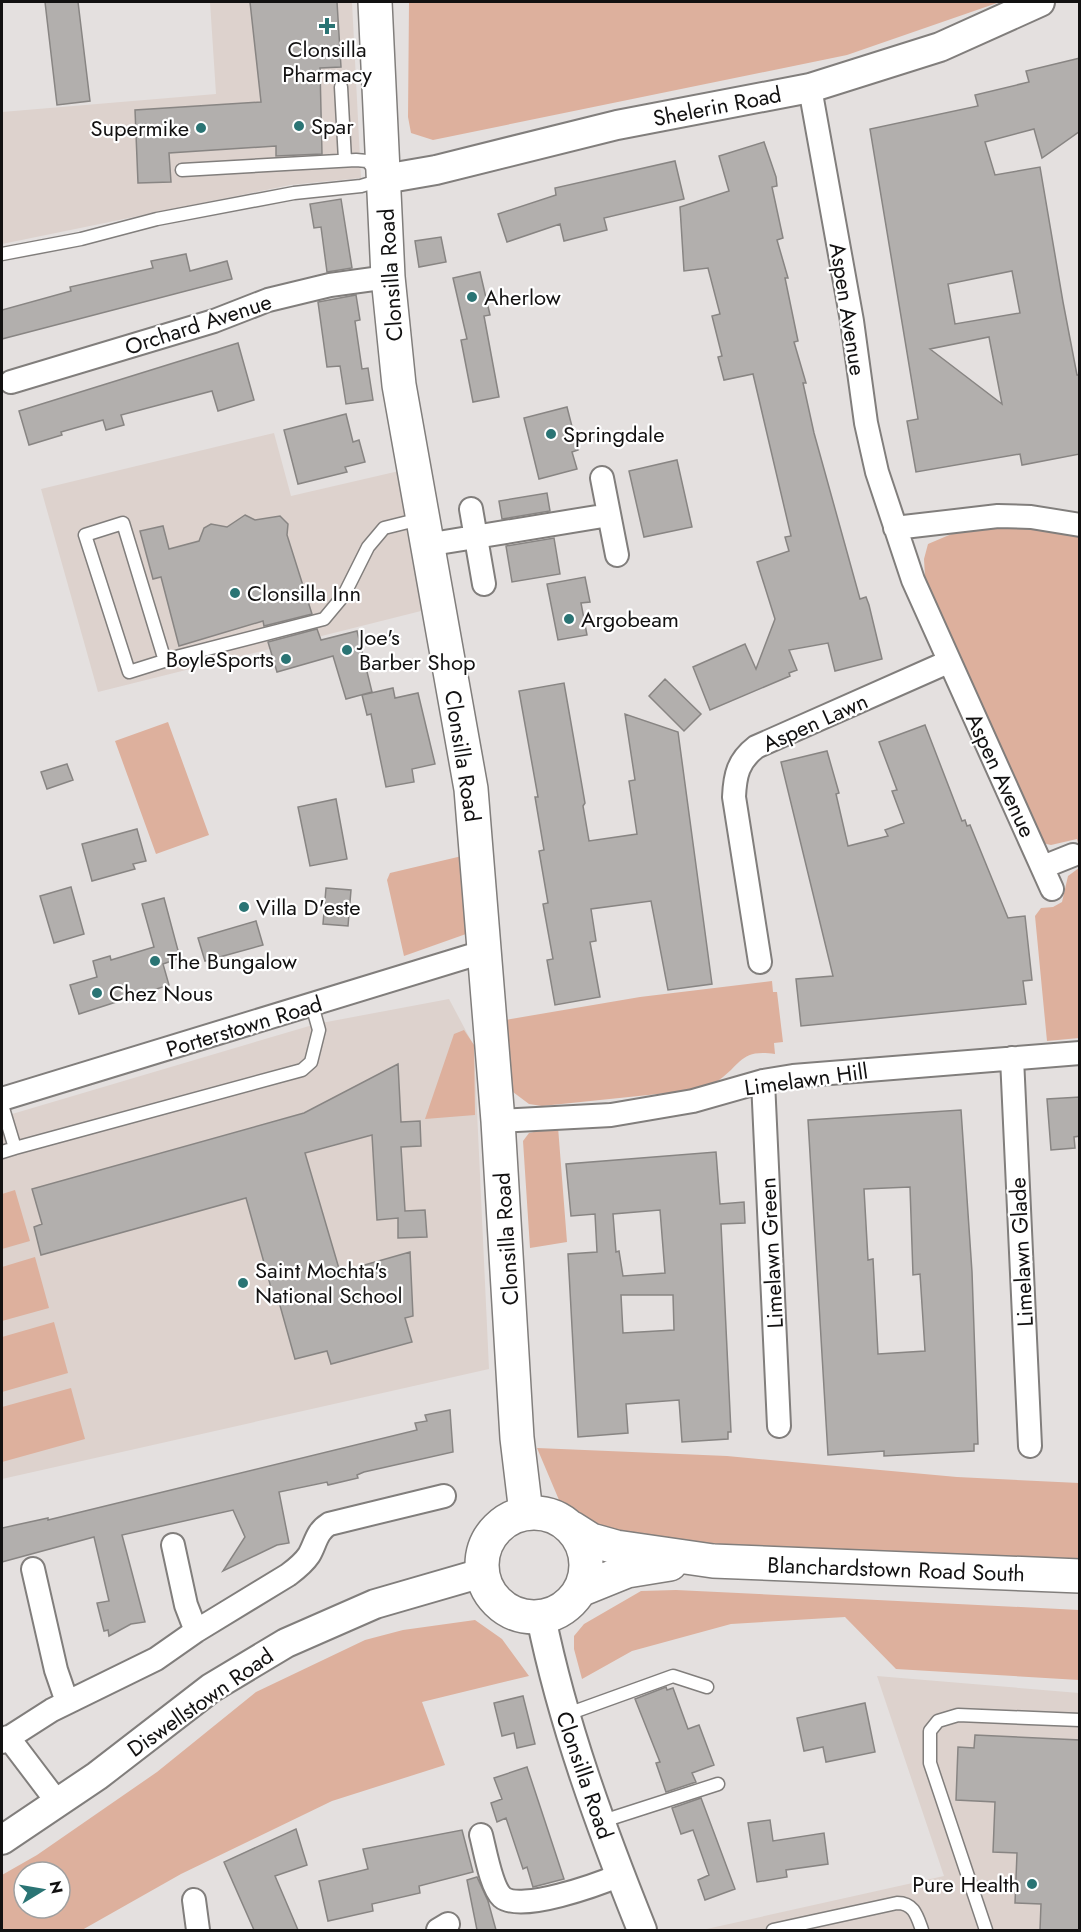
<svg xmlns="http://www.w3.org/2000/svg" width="1081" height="1932" font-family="Jost,sans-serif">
  <rect width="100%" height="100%" fill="#e4e0df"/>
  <!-- built -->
  <path fill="#ddd2cd" d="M210 2H352L361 178 290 185 2 244V112L216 94Z
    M274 433 291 496 399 471 425 610 98 692 41 489Z
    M449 999 474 1046 489 1369 2 1479V1117L316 1024Z
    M877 1676 1079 1693V1930H702L944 1876Z"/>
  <!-- green -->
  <path fill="#ddb09d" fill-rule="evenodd" d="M418 2H1000L847 55 433 140 411 133 408 117 409 3Z
    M981 527H1024L1079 535V847L1077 839 1051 845 1042 843 925 577 924 559 928 544 961 530Z
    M168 722 209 835 156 854 115 741Z
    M462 856 466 934 404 956 387 880 390 873Z
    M1079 868V1038L1047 1041 1035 916 1041 908 1053 907 1062 902 1068 876Z
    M772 981 773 992H777L783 1042 774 1043 775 1054C740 1049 742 1064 719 1080 710 1086 698 1088 687 1091L542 1106 529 1104 513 1092 505 1020 640 997Z
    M464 1030 474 1045 475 1115 425 1119 454 1034Z
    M558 1127 567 1242 530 1248 523 1141 529 1133Z
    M15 1190 30 1241 2 1249V1194Z
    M35 1257 49 1308 2 1321V1267Z
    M54 1322 68 1373 2 1392V1337Z
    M71 1388 85 1439 2 1462V1407Z
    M537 1448 727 1456 957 1477 1079 1483V1561L623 1540 576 1516 559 1500Z
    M676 1590 1079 1610V1680L896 1669 845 1617 731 1624 632 1651 582 1679 574 1649V1636L584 1624 641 1591Z
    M475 1620 502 1639 529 1676 422 1702 445 1765 332 1801 181 1874 82 1930H2V1875L37 1855 157 1772 256 1692 365 1640 403 1630ZM24 1872H60V1908H24Z"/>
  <!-- building -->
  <path fill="#b2afad" stroke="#888583" stroke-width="1.5" fill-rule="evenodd" d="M45 2H78L90 101 57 105Z
    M250 2H337L341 67 320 68 322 154 276 156V146L169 153 171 182 138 183 135 110 261 102Z
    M1080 58V131L1042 158 1034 129 985 142 995 175 1040 167 1063 302 1077 375H1080V454L1022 465 1020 454 916 472 907 421 918 419 870 129 978 106 975 95 1029 82 1026 71ZM1012 271 1020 313 955 324 948 284ZM989 337 1002 404 930 349Z
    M764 142 776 177 777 186 772 187 783 238 777 240 788 278H785L798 341 794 342 806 383H803L814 433 860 599 866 597 869 605 882 659 835 671 828 643 789 650 797 670 789 673 790 676 710 710 693 667 745 644 756 669 775 619 757 562 789 551 785 537 791 536 753 374 724 380 718 357 722 356 712 316 720 314 708 268 684 271 680 207 729 191 719 156Z
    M675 161 684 199 604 218 607 230 564 241 560 224 507 242 498 214 556 195 555 188Z
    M341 199 352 268 327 272 321 227 314 228 310 204Z
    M441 237 446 262 419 267 415 241Z
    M186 254 190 271 227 261 232 279 2 339V310L71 291 70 287 153 268 151 261Z
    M480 272 490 315 484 316 499 397 473 402 461 340 467 339 453 278Z
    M356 295 360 320 355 321 362 369 368 368 373 400 346 404 340 366 327 367 318 302Z
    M238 343 254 400 218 411 212 391 121 415 124 425 106 430 103 420 61 432 62 435 29 445 19 411Z
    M567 407 578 450 572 452 577 469 539 479 524 418Z
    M346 414 353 442 359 440 365 462 345 467 347 472 298 484 284 430Z
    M677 460 692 527 644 537 629 471Z
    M547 493 550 511 502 519 499 501Z
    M245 515 255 520 280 516 288 524 287 535 312 614 264 626 263 621 179 646 161 577 153 579 140 531 163 526 169 549 199 541 204 528 211 524 227 527Z
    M554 538 560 574 512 582 506 546Z
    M585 577 590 602 581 603 587 635 558 640 547 584Z
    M317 629 321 640 357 631 372 692 346 699 333 656 277 672 268 642Z
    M665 679 701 714 684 731 649 696Z
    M564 683 585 803 583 806 589 841 637 834 629 781 635 780 625 714 678 732 712 984 668 990 651 901 591 909 596 941 590 942 600 997 555 1005 547 960 553 959 543 904 548 903 539 851 544 850 535 797H538L519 691Z
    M393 688 395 698 418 693 435 764 412 769 414 782 386 787 371 714 367 715 362 695Z
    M925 725 962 821 965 820 967 826 970 825 1008 918 1025 916 1032 980 1023 981 1026 1004 801 1026 796 979 833 976 781 762 827 751 839 793 836 794 848 846 888 836 885 830 904 823 892 791 897 790 879 742Z
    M67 764 73 780 47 789 41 772Z
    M336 799 347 859 310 866 298 807Z
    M137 829 146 861 133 864 135 869 92 881 82 844Z
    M71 887 84 934 54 943 40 896Z
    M326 888 351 890 348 926 323 924Z
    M164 898 180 958 163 964 169 985 79 1014 70 985 97 977 93 961 110 956 111 960 154 947 142 904Z
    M256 921 263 945 205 961 198 938Z
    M398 1064 401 1122 420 1121 421 1146 401 1147 405 1211 425 1210 427 1237 398 1238V1218L377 1220 372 1135 305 1153 340 1272 410 1252 413 1316 405 1318 412 1342 331 1364 327 1351 295 1359 279 1302H275L246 1198 41 1255 34 1227 42 1224 32 1189 304 1113Z
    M1080 1097V1136L1074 1137 1075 1148 1051 1150 1047 1099Z
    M961 1110 972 1272 978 1444H974V1451L884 1456V1451L828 1455 808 1120ZM910 1187 913 1275 920 1274 925 1351 878 1354 873 1259 868 1260 864 1189Z
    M716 1152 720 1204 744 1202 745 1223 721 1224 731 1432H728V1439L682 1442 679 1400 626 1404 628 1433 578 1437 568 1254 597 1252 595 1214 571 1216 566 1164ZM660 1210 665 1273 623 1276 619 1251 616 1252 613 1214ZM621 1295H673L674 1330 623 1333Z
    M450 1410 453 1452 364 1472 357 1475 358 1478 328 1485 327 1482 279 1492 289 1543 277 1545 223 1571 245 1537 233 1510 122 1535 145 1622 131 1624 109 1636 108 1630 104 1631 97 1603 109 1601 94 1537 2 1562V1528L48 1518V1520L417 1430 415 1423 427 1421 425 1415Z
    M666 1687 667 1690 673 1688 688 1729 699 1725 714 1765 692 1773 696 1782 666 1792 656 1763 660 1762 635 1699Z
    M523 1696 535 1744 517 1748 514 1733 502 1736 494 1703Z
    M865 1703 875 1752 826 1762 823 1747 804 1751 797 1718Z
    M975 1735 1080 1740V1930H1040L1041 1904 1015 1903 1017 1853 993 1852 995 1802 956 1800 958 1747 974 1748Z
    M527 1767 564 1879 533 1887 527 1867 523 1869 506 1818 497 1822 491 1803 502 1799 494 1778Z
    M701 1798 735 1889 705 1900 698 1880 709 1875 693 1830 681 1834 672 1808Z
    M770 1820 773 1841 824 1833 828 1864 786 1870 787 1877 757 1882 748 1823Z
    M296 1829 307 1865 275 1876 298 1930H254L224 1862Z
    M462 1830 473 1872 419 1886 420 1893 372 1904 373 1911 328 1921 319 1881 368 1869 363 1849Z
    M477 1877 488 1901 496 1930H477L467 1880Z"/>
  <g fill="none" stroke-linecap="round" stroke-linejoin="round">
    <!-- service casing -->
    <g stroke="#817e7c" stroke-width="15">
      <path id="service" d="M341 87 345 160
        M2 254 81 239 157 219 294 193 361 186 384 179 367 161 356 160 182 170
        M165 661 123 523 85 535 129 672 180 656 324 619 344 595 368 547 384 528 420 519
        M2 1105 15 1148 302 1070 311 1062 319 1030 312 1005
        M2 1152 15 1148
        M565 1715 673 1676 707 1687
        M600 1822 718 1784
        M773 1930 897 1903C914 1903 917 1916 922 1930
        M986 1930 930 1763V1731L938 1721 958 1715 1080 1720"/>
    </g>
    <!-- minor casing -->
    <g stroke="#817e7c" stroke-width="26">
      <path id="minor" d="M810 88 852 321 866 423 877 472 913 580 1052 889
        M11 382 214 321 268 300 330 285 388 277
        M602 478 617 555
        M471 509 484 584
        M895 528 998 516 1031 517 1080 525
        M426 545 609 515
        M1043 867 1073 855
        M760 962 734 797C735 775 738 761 756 747L948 662
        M1012 1058 1030 1446
        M763 1081 779 1426
        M2 1099 486 951
        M498 1121 611 1115 693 1101 763 1081 793 1076 1080 1053
        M173 1545 186 1605 196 1631
        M33 1569 56 1670 67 1702
        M8 1737 58 1803
        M2 1742 52 1710 156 1659 196 1631 288 1575C296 1569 303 1564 309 1555 316 1543 316 1532 329 1524L444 1496
        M481 1835C485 1850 491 1887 502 1897 520 1913 599 1884 620 1875
        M194 1900 198 1930
        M438 1930 448 1924"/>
    </g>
    <!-- tertiary casing -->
    <g stroke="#817e7c" stroke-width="32">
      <path id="tertiary" d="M384 179 436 170 617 125 810 88 940 47 1040 2
        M541 1617C563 1725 601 1828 642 1930
        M2 1840 97 1776 211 1688 286 1643 375 1604 482 1573"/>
    </g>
    <!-- secondary casing -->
    <g stroke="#817e7c" stroke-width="36">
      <path id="secondary" d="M375 2 388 277 399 385 471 789 498 1121 517 1438 526 1513
        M482 1565a52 52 0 1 1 104 0a52 52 0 1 1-104 0Z
        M572 1528 591 1540 616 1547 713 1561 1080 1576
        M580 1590 627 1571 670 1564"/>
    </g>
    <!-- service -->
    <use href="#service" stroke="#fff" stroke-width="12"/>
    <!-- minor -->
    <use href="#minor" stroke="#fff" stroke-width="22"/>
    <!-- tertiary -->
    <use href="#tertiary" stroke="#fff" stroke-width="28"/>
    <!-- secondary -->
    <use href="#secondary" stroke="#fff" stroke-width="33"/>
  </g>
  <!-- markers -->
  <g fill="#2a7474" stroke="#fff" stroke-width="2">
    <path d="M324 17h6v6h6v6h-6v6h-6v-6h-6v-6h6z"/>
    <circle cx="299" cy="126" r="6"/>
    <circle cx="201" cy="128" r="6"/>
    <circle cx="472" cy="297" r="6"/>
    <circle cx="551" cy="434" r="6"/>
    <circle cx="235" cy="593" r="6"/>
    <circle cx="569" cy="619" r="6"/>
    <circle cx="347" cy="650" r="6"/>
    <circle cx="286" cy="659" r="6"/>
    <circle cx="244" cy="907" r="6"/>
    <circle cx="155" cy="961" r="6"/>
    <circle cx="97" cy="993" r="6"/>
    <circle cx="243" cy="1283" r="6"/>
    <circle cx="1032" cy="1884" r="6"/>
  </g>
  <g text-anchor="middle" stroke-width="4.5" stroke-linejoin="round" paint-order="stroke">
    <!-- poi labels -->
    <g font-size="22" fill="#121111" stroke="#fff" text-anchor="start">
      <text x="327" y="57" text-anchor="middle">Clonsilla<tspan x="327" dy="25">Pharmacy</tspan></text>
      <text x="311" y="134">Spar</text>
      <text x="189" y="136" text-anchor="end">Supermike</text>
      <text x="484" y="305">Aherlow</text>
      <text x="563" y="442">Springdale</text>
      <text x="247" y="601">Clonsilla Inn</text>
      <text x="581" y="627">Argobeam</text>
      <text x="359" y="645">Joe's<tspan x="359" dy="25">Barber Shop</tspan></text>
      <text x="274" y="667" text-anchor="end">BoyleSports</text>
      <text x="256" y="915">Villa D'este</text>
      <text x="167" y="969">The Bungalow</text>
      <text x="109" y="1001">Chez Nous</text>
      <text x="255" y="1278">Saint Mochta's<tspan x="255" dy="25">National School</tspan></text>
      <text x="1020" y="1892" text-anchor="end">Pure Health</text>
    </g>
    <!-- street labels -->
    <g font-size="22" fill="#121111" stroke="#fff">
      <text transform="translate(717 106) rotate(-11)" y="8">Shelerin Road</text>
      <text transform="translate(390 275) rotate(-94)" y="8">Clonsilla Road</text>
      <text transform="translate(848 309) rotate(81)" y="8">Aspen Avenue</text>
      <text transform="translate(198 324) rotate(-18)" y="8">Orchard Avenue</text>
      <text transform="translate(815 722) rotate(-24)" y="8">Aspen Lawn</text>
      <text transform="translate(463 756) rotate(81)" y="8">Clonsilla Road</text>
      <text transform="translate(1001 775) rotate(65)" y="8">Aspen Avenue</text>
      <text transform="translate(244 1026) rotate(-17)" y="8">Porterstown Road</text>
      <text transform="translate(806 1079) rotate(-8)" y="8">Limelawn Hill</text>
      <text transform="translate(506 1239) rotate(-94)" y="8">Clonsilla Road</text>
      <text transform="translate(1021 1252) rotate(-93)" y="8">Limelawn Glade</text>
      <text transform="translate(771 1253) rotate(-93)" y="8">Limelawn Green</text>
      <text transform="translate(896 1569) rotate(2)" y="8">Blanchardstown Road South</text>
      <text transform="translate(200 1702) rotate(-35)" y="8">Diswellstown Road</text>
      <text transform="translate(585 1775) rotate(71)" y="8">Clonsilla Road</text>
    </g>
  </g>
  <!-- border -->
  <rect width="1081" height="1932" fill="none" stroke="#121111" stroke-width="6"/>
  <!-- north arrow -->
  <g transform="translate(42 1890) rotate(79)"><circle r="28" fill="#ffffff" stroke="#a0a0a0" stroke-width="1.5"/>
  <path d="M0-4.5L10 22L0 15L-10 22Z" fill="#2a7474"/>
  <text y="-9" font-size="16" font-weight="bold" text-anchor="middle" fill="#121111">N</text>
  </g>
</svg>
